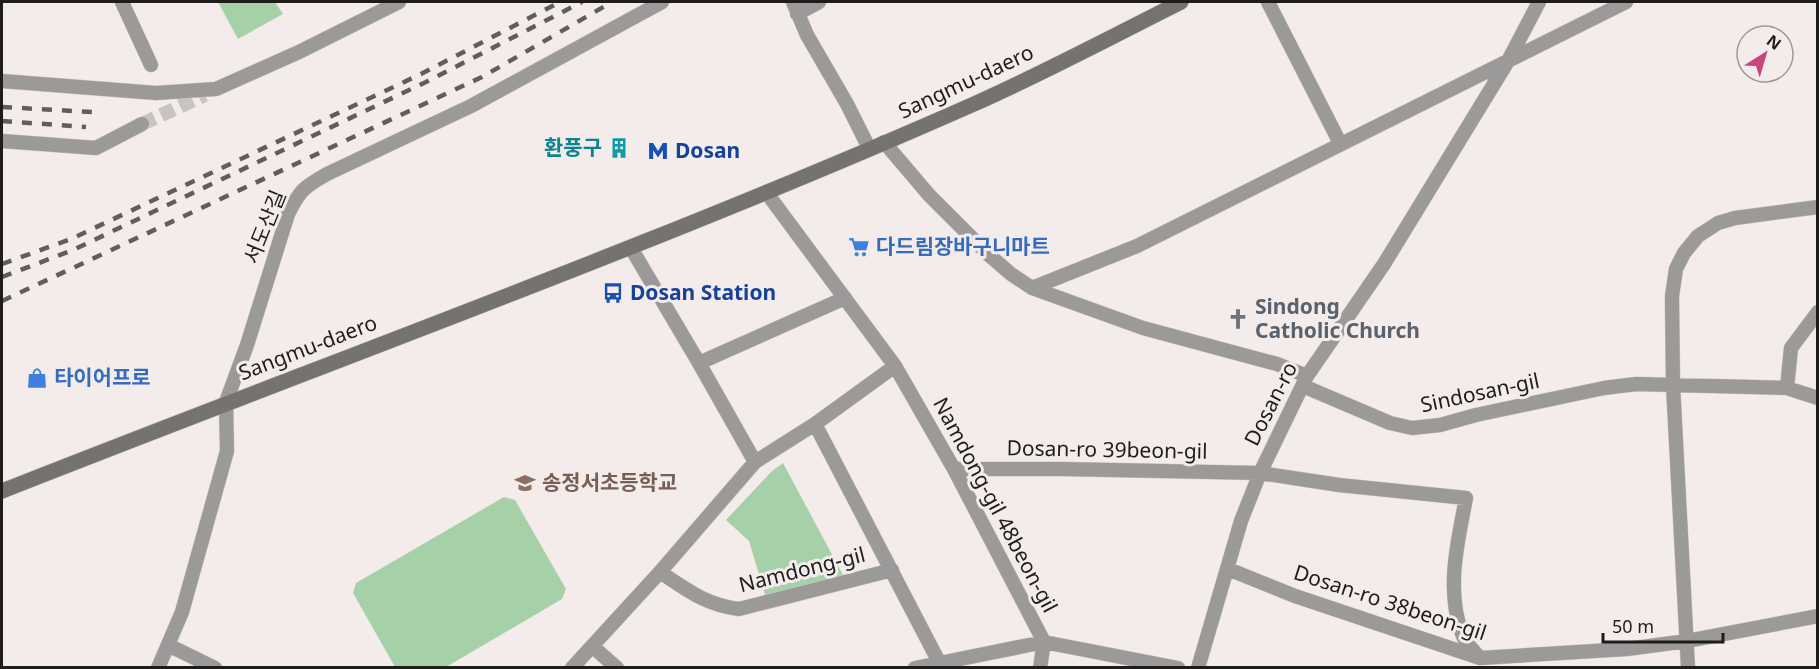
<svg xmlns="http://www.w3.org/2000/svg" width="1819" height="669" font-family="'Noto Sans','Noto Sans KR',sans-serif">
  <rect width="100%" height="100%" fill="#f3ecea"/>
  <!-- green -->
  <path fill="#a6d1a8" d="M218 2H275L283 14 238 39Z
    M783 463 843 575 766 598 749 541 726 520 772 471Z
    M504 497 515 500 566 589 562 599 446 667H395L353 593 356 583Z"/>
  <g fill="none" stroke-linecap="round" stroke-linejoin="round">
    <!-- minor-tunnel -->
    <path stroke="#c9c3c1" stroke-width="14" stroke-dasharray="14 7" stroke-linecap="butt" d="M142 124 205 95"/>
    <!-- minor casing -->
    <g stroke="#cdc7c5" stroke-width="15">
      <path id="minor" d="M122 2 151 65
        M793 2 807 35 847 104 869 148
        M1268 2 1340 143
        M797 14 819 2
        M2 81 156 93 216 89 299 52 399 2
        M2 141 96 148 142 124
        M884 142 929 195 989 255 1011 274 1032 288 1143 328 1277 364 1307 376
        M766 192 895 366 954 469 1044 642 1040 668
        M631 248 699 363 845 298
        M1032 288 1137 246 1626 2
        M699 363 755 462
        M1303 386 1390 423 1412 428 1440 425 1476 415 1604 388 1636 384 1787 388 1818 398
        M1787 388 1791 348 1818 312
        M815 424 939 662
        M954 469H1062L1260 473 1339 485 1466 498C1458 541 1446 587 1461 631 1464 642 1473 650 1480 658
        M1228 569 1295 596 1480 658 1627 649 1687 641 1818 616
        M660 572C687 590 706 605 739 609L892 570
        M168 645 215 668
        M592 646 617 668
        M158 668 182 612 227 451 226 402 247 345 288 214C300 190 304 187 327 174L471 106 662 2
        M572 668 660 572 755 462 815 424 895 366
        M915 668 1044 642 1178 668
        M1198 668 1241 521 1260 473 1307 376 1384 264 1508 61 1539 2
        M1688 668 1673 385 1672 296 1676 269 1684 253 1698 236 1718 223 1735 218 1818 207"/>
    </g>
    <!-- secondary casing -->
    <g stroke="#cdc7c5" stroke-width="16">
      <path id="secondary" d="M2 491C326 363 655 245 974 104 1044 73 1113 36 1181 2"/>
    </g>
    <!-- minor -->
    <use href="#minor" stroke="#9b9a98" stroke-width="14"/>
    <!-- secondary -->
    <use href="#secondary" stroke="#74736f" stroke-width="15"/>
    <!-- rail -->
    <path stroke="#605d5b" stroke-width="4.5" stroke-dasharray="10 10" stroke-linecap="butt" d="M2 107 92 112
      M2 121 86 127
      M2 264 71 239 421 74 560 2
      M2 277 73 250 426 82 582 2
      M2 301 482 77 612 2"/>
  </g>
  <!-- icons -->
  <defs>
    <g id="building-bare" transform="scale(1.62)"><path d="M-4-6H4V6H1V3H-1V6H-4ZM-2.5-4.3h1.7v1.8h-1.7ZM.8-4.3h1.7v1.8H.8ZM-2.5-1h1.7V.8h-1.7ZM.8-1h1.7V.8H.8Z" fill="#0f9aa8" stroke="#f3ecea" stroke-width="2.5" paint-order="stroke"/></g>
    <g id="metro-bare" transform="scale(1.62)"><path d="M-5.5 5V-5H-3L0 0L3-5H5.5V5H3V-.5L0 4L-3-.5V5Z" fill="#1a4fb4" stroke="#f3ecea" stroke-width="2.5" paint-order="stroke"/></g>
    <g id="supermarket-bare" transform="scale(1.62)"><path d="M-6-5.5h2.5l.6 2H6L4.5 2H-2.5L-4.4-4H-6ZM-1.5 3.2a1.3 1.3 0 1 0 .1 0ZM3 3.2a1.3 1.3 0 1 0 .1 0Z" fill="#3f7fe0" stroke="#f3ecea" stroke-width="2.5" paint-order="stroke"/></g>
    <g id="bus-bare" transform="scale(1.62)"><path d="M-5-6H5V4H4V6H2V4H-2V6H-4V4H-5ZM-3.5-4V0h7V-4ZM-3.5 1.2v1.5H-2V1.2ZM2 1.2v1.5H3.5V1.2Z" fill="#1a4fb4" stroke="#f3ecea" stroke-width="2.5" paint-order="stroke"/></g>
    <g id="church-bare" transform="scale(1.62)"><path d="M-1.2-6h2.4v3.5h3.3v2.4h-3.3V6h-2.4V-.1h-3.3v-2.4h3.3Z" fill="#6b7280" stroke="#f3ecea" stroke-width="2.5" paint-order="stroke"/></g>
    <g id="shop-bare" transform="scale(1.62)"><path d="M-5-2.5h2.3a2.7 3.5 0 0 1 5.4 0H5L5.5 6h-11ZM-1.5-2.5h3a1.5 2.3 0 0 0-3 0Z" fill="#3f7fe0" stroke="#f3ecea" stroke-width="2.5" paint-order="stroke"/></g>
    <g id="school-bare" transform="scale(1.62)"><path d="M0-5L7-2L0 1L-7-2ZM-4 1L0 2.5L4 1V4Q0 6-4 4Z" fill="#8d6e63" stroke="#f3ecea" stroke-width="2.5" paint-order="stroke"/></g>
  </defs>
  <g fill-rule="evenodd">
    <use href="#building-bare" x="619" y="148"/>
    <use href="#metro-bare" x="658" y="151"/>
    <use href="#supermarket-bare" x="859" y="247"/>
    <use href="#bus-bare" x="613" y="293"/>
    <use href="#church-bare" x="1238" y="319"/>
    <use href="#shop-bare" x="37" y="378"/>
    <use href="#school-bare" x="525" y="483"/>
  </g>
  <g text-anchor="middle" stroke-width="6" stroke-linejoin="round" paint-order="stroke">
    <!-- street labels -->
    <g font-size="21" fill="#1f1d1c" stroke="#f3ecea">
      <text transform="translate(966 82) rotate(-25)" y="7">Sangmu-daero</text>
      <text transform="translate(265 227) rotate(-68)" y="7">서도산길</text>
      <text transform="translate(308 348) rotate(-21)" y="7">Sangmu-daero</text>
      <text transform="translate(1480 393) rotate(-12)" y="7">Sindosan-gil</text>
      <text transform="translate(1271 404) rotate(-63)" y="7">Dosan-ro</text>
      <text transform="translate(1107 450) rotate(1)" y="7">Dosan-ro 39beon-gil</text>
      <text transform="translate(995 505) rotate(62)" y="7">Namdong-gil 48beon-gil</text>
      <text transform="translate(802 570) rotate(-14)" y="7">Namdong-gil</text>
      <text transform="translate(1390 603) rotate(18)" y="7">Dosan-ro 38beon-gil</text>
    </g>
    <!-- culture labels -->
    <g font-size="21" font-weight="bold" fill="#0d838f" stroke="#f3ecea" text-anchor="end">
      <text x="602" y="155">환풍구</text>
    </g>
    <!-- transit labels -->
    <g font-size="21" font-weight="bold" fill="#164399" stroke="#f3ecea" text-anchor="start">
      <text x="675" y="158">Dosan</text>
      <text x="630" y="300">Dosan Station</text>
    </g>
    <!-- shop labels -->
    <g font-size="21" font-weight="bold" fill="#366cbe" stroke="#f3ecea" text-anchor="start">
      <text x="876" y="254">다드림장바구니마트</text>
      <text x="54" y="385">타이어프로</text>
    </g>
    <!-- worship labels -->
    <g font-size="21" font-weight="bold" fill="#5b616d" stroke="#f3ecea" text-anchor="start">
      <text x="1255" y="314">Sindong<tspan x="1255" dy="24">Catholic Church</tspan></text>
    </g>
    <!-- education labels -->
    <g font-size="21" font-weight="bold" fill="#785e54" stroke="#f3ecea" text-anchor="start">
      <text x="542" y="490">송정서초등학교</text>
    </g>
  </g>
  <!-- border -->
  <rect width="1819" height="669" fill="none" stroke="#1f1d1c" stroke-width="6"/>
  <!-- north arrow -->
  <g transform="translate(1765 54) rotate(37)"><circle r="28" fill="#f3ecea" stroke="#9e9998" stroke-width="1.5"/>
  <path d="M0-4.5L10 22L0 15L-10 22Z" fill="#cd437b"/>
  <text y="-9" font-size="16" font-weight="bold" text-anchor="middle" fill="#1f1d1c">N</text>
  </g>
  <!-- scale -->
  <path d="M1603 633v9h120v-9" fill="none" stroke="#1f1d1c" stroke-width="3"/>
  <text x="1612" y="633" font-size="18" fill="#1f1d1c" stroke="#f3ecea" stroke-width="4.5" paint-order="stroke">50 m</text>
</svg>
